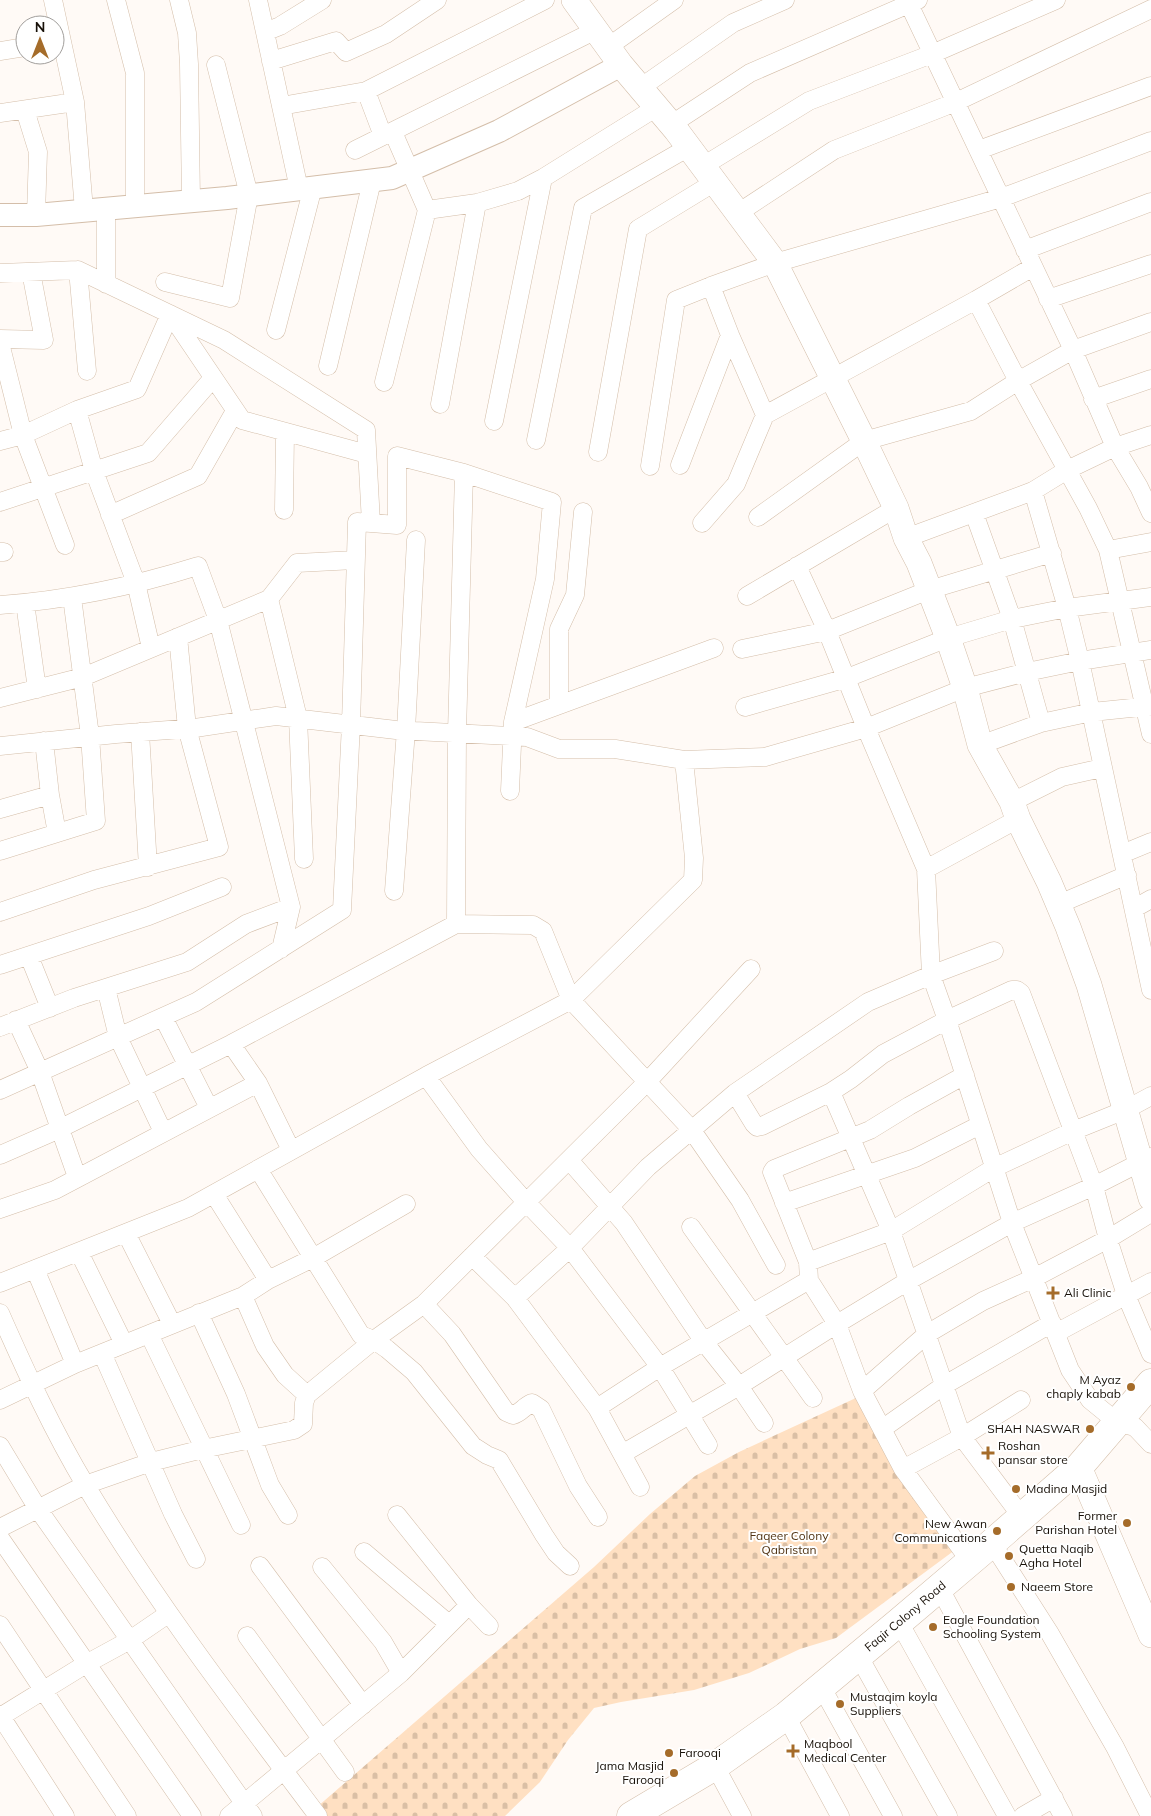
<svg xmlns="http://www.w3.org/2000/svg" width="1151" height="1816" font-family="Mulish,sans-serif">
  <defs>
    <pattern id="cemetery-stones" width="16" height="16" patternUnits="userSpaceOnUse" patternTransform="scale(1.25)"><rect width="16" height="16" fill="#ffe0c2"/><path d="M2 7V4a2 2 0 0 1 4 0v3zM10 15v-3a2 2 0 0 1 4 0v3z" fill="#dabfa5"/></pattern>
  </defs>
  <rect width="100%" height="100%" fill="#fffaf6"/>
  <!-- cemetery -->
  <path fill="url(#cemetery-stones)" d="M858 1397 955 1550 836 1638 800 1649 749 1673 694 1690 621 1702 594 1708 568 1740 540 1782 505 1816H325L317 1807 594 1567 650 1514 695 1476 739 1452Z"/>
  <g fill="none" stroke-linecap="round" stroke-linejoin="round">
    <!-- minor casing -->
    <g stroke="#d4bea9" stroke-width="19">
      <path id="minor" d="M53 0 75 102 84 210
        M116 0 135 73V206
        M179 0 187 33 189 64 191 201
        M258 0 299 189
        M907 0 1073 350 1115 447 1139 487 1151 513
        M265 32 280 26 322 0
        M608 47 674 0
        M0 51 25 47
        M271 61 336 41 346 52 386 34 437 0
        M640 88 733 23 785 0
        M366 91 383 136
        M281 106 366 91 545 0
        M25 110 38 152 36 215
        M0 113 75 102
        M672 124 750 73 918 0
        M355 150 596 30
        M979 150 1151 86
        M703 166 809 101 932 54 1056 0
        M427 210 477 203 518 191 543 178 657 107
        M738 213 834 150 956 102 1151 9
        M1025 250 1151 202
        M78 270 87 371
        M0 273 78 270 224 340 366 430 371 523 357 522 351 724 342 910 196 1002 0 1090
        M165 282 230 298 249 195 216 65
        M106 284V208
        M711 286 730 335 765 415
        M1048 299 1151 264
        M976 300 1018 381 1088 508 1108 550 1151 734
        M171 315 242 420 367 454
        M276 330 313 187
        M0 339 44 340 31 272
        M0 343 23 435 65 545
        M328 366 372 181
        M384 382 427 210 393 132
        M1093 399 1151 379
        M440 404 477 203
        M77 410 94 471 136 583 151 648
        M494 421 543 178
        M536 440 583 208 689 147
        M0 441 23 435 77 410 137 389 170 314
        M598 452 638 229 715 182
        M680 465 730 335
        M650 466 676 300 711 286 775 263 1001 198 1151 141
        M1033 491 1067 608 1080 661 1151 990
        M0 502 148 453 213 378
        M284 510 285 432
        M974 513 1012 619 1041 723
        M110 515 198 476 235 411
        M758 517 864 441 971 411 1018 381 1073 350 1151 322
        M371 523 397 525V456L464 473 552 502 545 579 513 722 510 791
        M702 523 736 484 765 415 976 300 1033 267
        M906 538 1033 491 1067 470 1115 447 1151 435
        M1108 550 1151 542
        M0 552H4
        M797 566 827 631 866 728 926 869 931 975 947 1020 1012 1223 1070 1370 1090 1400 1117 1422 1135 1427 1151 1444
        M747 596 896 508
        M269 599 298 718 304 859
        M25 603 37 689
        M0 605C68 600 134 586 198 566L218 620 291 907 281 949
        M742 649 827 631 929 590 1052 553
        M0 698 83 677 269 599 297 563 355 560
        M559 704V629L575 595 583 512
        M745 707 847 678 948 638 1012 619 1067 608 1151 597
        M513 722 714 648
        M140 732 148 867
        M44 741 50 795 57 833
        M980 745 1041 723 1092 712 1151 706
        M0 746 116 734 195 728 276 716 396 730 527 737 559 749H615L684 760 694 858 693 880 571 1000 426 1076 188 1208 0 1283
        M684 760 765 757 866 728 965 688 1027 672 1080 661 1151 650
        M1012 802 1062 777 1102 768
        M0 809 50 795
        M0 851 96 821 90 736 72 597
        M1122 854 1151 842
        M926 869 1018 819
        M394 891 406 730 416 540
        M1059 904 1127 875
        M1135 908 1151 899
        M0 912 94 880 219 847 187 728 178 637
        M456 924 457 733 464 473
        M29 956 50 1008
        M0 965 149 916 222 887
        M106 988 118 1037 163 1132
        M163 1017 209 1108
        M16 1020 40 1072 77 1177
        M0 1027 74 998 187 962 246 924 291 907
        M231 1044 258 1083 291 1150
        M965 1075 909 1106 870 1130 774 1169 772 1172 808 1262 809 1280 837 1324 862 1391 903 1469 970 1561
        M426 1076 479 1149 526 1202 570 1248 660 1367 708 1445
        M831 1092 891 1231 962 1437 1022 1517
        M735 1093 754 1124 757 1127 762 1126 831 1092 851 1079 883 1054 947 1020 1012 990H1017L1021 993 1094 1186 1108 1239 1126 1295 1151 1354
        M0 1155 55 1131 231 1044 456 924 533 925 543 931 571 1000 691 1129 740 1200 776 1265
        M569 1160 624 1223 704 1342 739 1386 764 1423
        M258 1169 361 1335 374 1340 387 1349 414 1372 473 1446 487 1455 499 1460 544 1535 556 1553 570 1566
        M214 1194 268 1280
        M784 1203 915 1158 980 1125
        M0 1209 55 1190 258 1083
        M691 1227 813 1398
        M126 1233 172 1324
        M79 1252 124 1344
        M472 1256 515 1298 597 1408 640 1487
        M808 1262 891 1231 994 1168 1073 1131 1125 1110 1151 1096
        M35 1269 75 1364
        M243 1296 265 1346 285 1375 307 1395
        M515 1298 570 1248 648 1167 735 1093 868 1002 931 975 994 951
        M424 1304 452 1334 506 1412 513 1415C521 1413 524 1406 532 1403L541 1409 578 1486 598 1517
        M0 1313C26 1372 53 1431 86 1486 155 1601 237 1708 318 1816
        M199 1313 236 1394 270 1485 288 1515
        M1056 1333 1151 1282
        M149 1334 241 1525
        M102 1353 173 1514 196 1559
        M862 1391 927 1334 983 1301 1034 1278 1108 1239 1151 1213
        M0 1400 75 1364 243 1296 268 1280 313 1258 406 1204
        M597 1408 660 1367 809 1280
        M882 1429 943 1386 1052 1323
        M0 1446 38 1509 253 1816
        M622 1454 739 1386 837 1324 908 1281 1012 1223 1094 1186 1151 1157
        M903 1469 962 1437 1021 1400
        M397 1515 469 1605 489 1626
        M0 1528 85 1485 151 1462 203 1449 294 1430 303 1424 304 1403 307 1395 374 1340 424 1304 647 1082 751 969
        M0 1538 192 1816
        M992 1543 1049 1632 1115 1747 1150 1816
        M364 1552 449 1624
        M260 1566 363 1705
        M322 1567 383 1642 401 1673
        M939 1587 1063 1816
        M899 1622 1007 1816
        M0 1625 127 1816
        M247 1636 345 1772
        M858 1655 948 1816
        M821 1686 893 1816
        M0 1715 65 1816
        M786 1716 840 1816
        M0 1717 86 1664 130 1640 168 1614
        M715 1766 742 1816
        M229 1816 401 1673 469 1605
        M1023 1816 1054 1798"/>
    </g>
    <!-- tertiary casing -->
    <g stroke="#d4bea9" stroke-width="24">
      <path id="tertiary" d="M0 215H36L227 198 392 178 499 131 621 65"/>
    </g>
    <!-- secondary casing -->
    <g stroke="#d4bea9" stroke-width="26">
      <path id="secondary" d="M574 0 621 65 676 130 775 263 864 441 896 508 906 538 919 563 948 638 965 688 980 745 1012 802 1018 819 1049 882 1068 927 1089 985 1151 1198
        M1079 1467 1151 1635"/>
    </g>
    <!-- primary casing -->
    <g stroke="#d4bea9" stroke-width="29">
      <g id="primary">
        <path id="s1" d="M631 1816 715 1766 786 1716 899 1622 992 1543 1079 1467 1151 1383"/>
      </g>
    </g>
    <!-- minor -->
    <use href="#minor" stroke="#fff" stroke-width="18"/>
    <!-- tertiary -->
    <use href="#tertiary" stroke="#fff" stroke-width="22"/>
    <!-- secondary -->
    <use href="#secondary" stroke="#fff" stroke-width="25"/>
    <!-- primary -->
    <use href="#primary" stroke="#fff" stroke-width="28"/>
  </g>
  <!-- markers -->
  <g fill="#a56c2a" stroke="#fff" stroke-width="2">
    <path d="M1050.5 1285.5h5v5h5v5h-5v5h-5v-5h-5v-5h5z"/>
    <circle cx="1131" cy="1387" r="5"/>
    <circle cx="1090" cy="1429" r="5"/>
    <path d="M985.5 1445.5h5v5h5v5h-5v5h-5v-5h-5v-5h5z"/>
    <circle cx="1016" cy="1489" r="5"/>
    <circle cx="1127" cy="1523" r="5"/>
    <circle cx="997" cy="1531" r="5"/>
    <circle cx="1009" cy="1556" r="5"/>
    <circle cx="1011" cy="1587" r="5"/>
    <circle cx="933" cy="1627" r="5"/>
    <circle cx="840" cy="1704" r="5"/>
    <path d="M790.5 1743.5h5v5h5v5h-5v5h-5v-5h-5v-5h5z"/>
    <circle cx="669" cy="1753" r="5"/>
    <circle cx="674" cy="1773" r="5"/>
  </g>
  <g text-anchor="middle" stroke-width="4" stroke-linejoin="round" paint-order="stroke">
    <!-- poi labels -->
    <g font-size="12" fill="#171008" stroke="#fff" text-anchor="start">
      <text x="1064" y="1297">Ali Clinic</text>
      <text x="1121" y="1384" text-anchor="end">M Ayaz<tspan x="1121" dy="14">chaply kabab</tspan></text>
      <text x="1080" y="1433" text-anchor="end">SHAH NASWAR</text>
      <text x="998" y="1450">Roshan<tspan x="998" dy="14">pansar store</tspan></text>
      <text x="1026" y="1493">Madina Masjid</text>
      <text x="1117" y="1520" text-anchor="end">Former<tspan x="1117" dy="14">Parishan Hotel</tspan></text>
      <text x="987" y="1528" text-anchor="end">New Awan<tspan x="987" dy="14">Communications</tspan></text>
      <text x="1019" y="1553">Quetta Naqib<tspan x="1019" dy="14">Agha Hotel</tspan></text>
      <text x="1021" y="1591">Naeem Store</text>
      <text x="943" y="1624">Eagle Foundation<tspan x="943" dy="14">Schooling System</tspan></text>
      <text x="850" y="1701">Mustaqim koyla<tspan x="850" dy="14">Suppliers</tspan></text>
      <text x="804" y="1748">Maqbool<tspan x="804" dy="14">Medical Center</tspan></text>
      <text x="679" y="1757">Farooqi</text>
      <text x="664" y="1770" text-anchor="end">Jama Masjid<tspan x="664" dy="14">Farooqi</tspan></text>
    </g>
    <!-- park labels -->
    <g font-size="12" fill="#533616" stroke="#fff">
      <text x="789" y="1540">Faqeer Colony<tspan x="789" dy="14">Qabristan</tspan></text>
    </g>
    <!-- street labels -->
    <g font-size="12" fill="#171008" stroke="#fff">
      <text dy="4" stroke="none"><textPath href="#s1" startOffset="340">Faqir Colony Road</textPath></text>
    </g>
  </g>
  <!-- north arrow -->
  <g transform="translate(40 40)"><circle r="24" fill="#ffffff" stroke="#a29f9c"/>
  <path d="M0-4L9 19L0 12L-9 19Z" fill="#a56c2a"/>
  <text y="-8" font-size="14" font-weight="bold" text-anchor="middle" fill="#171008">N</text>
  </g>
</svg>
